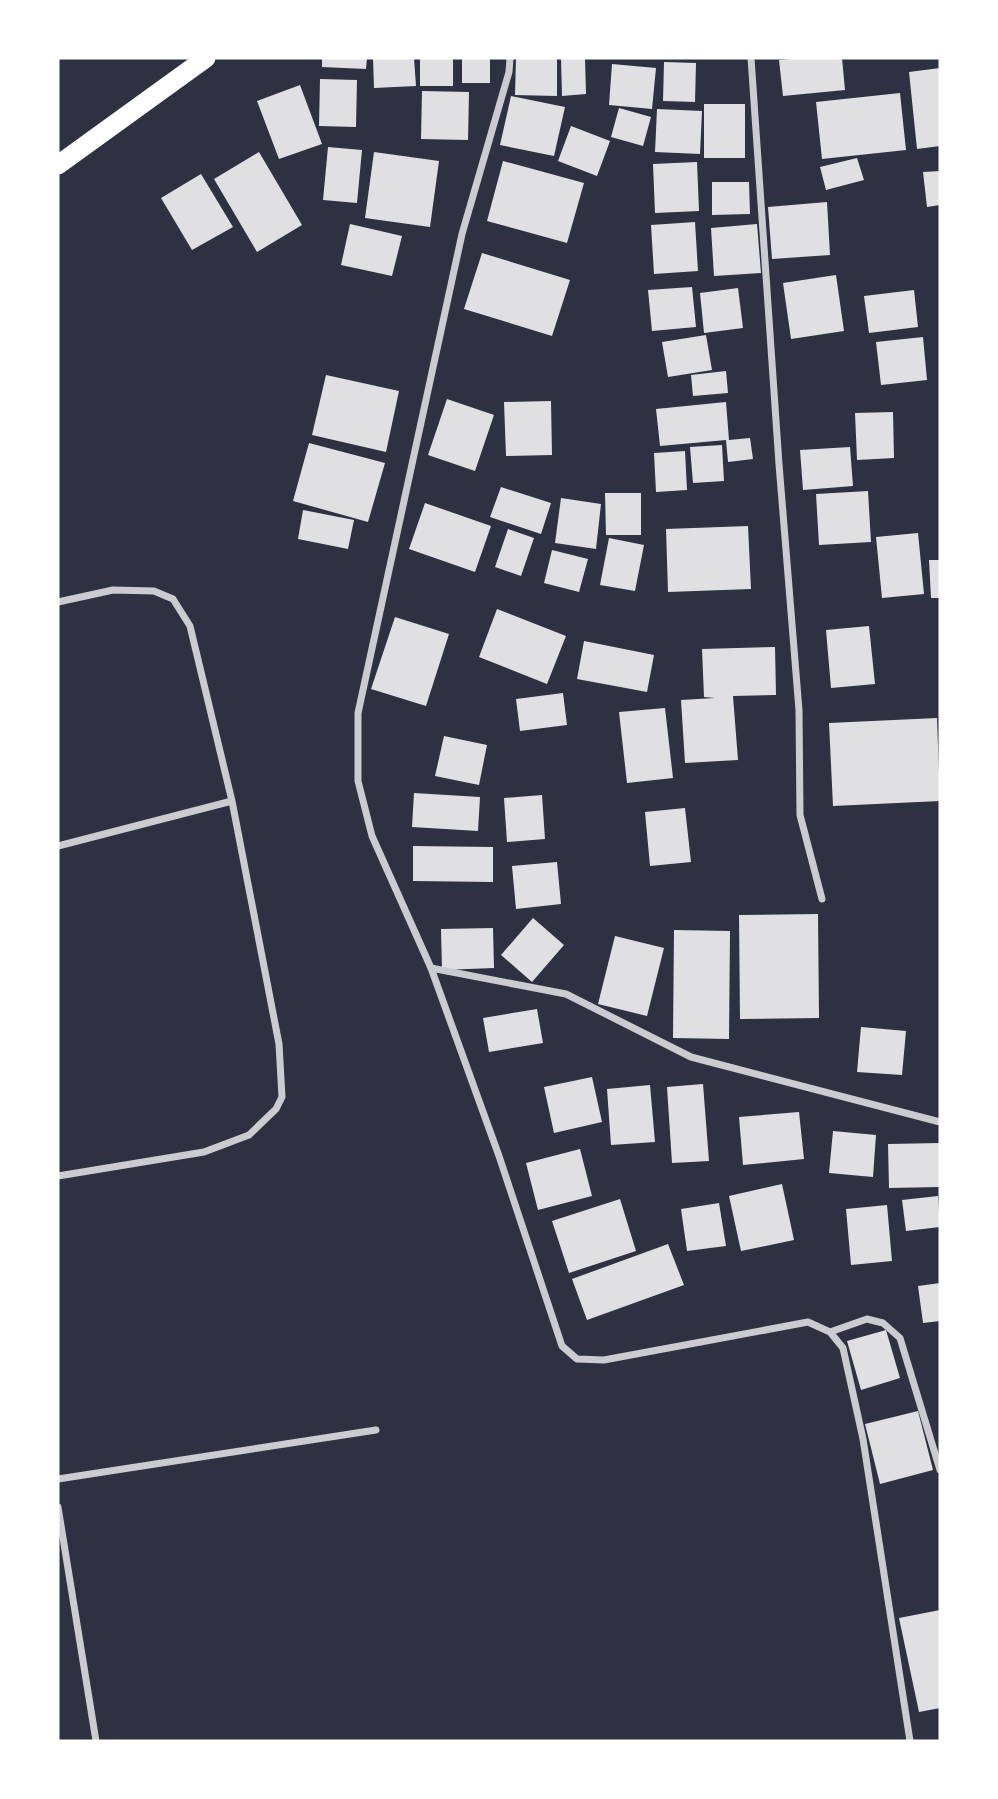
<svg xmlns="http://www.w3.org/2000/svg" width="998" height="1799" font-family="'Noto Sans',sans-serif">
  <rect width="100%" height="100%" fill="#2d3142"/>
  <!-- building -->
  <path fill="#e0e0e3" d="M322 58H367L366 69 322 67Z
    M373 58H414L416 86 374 88Z
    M420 58H453V86H420Z
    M462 58H490V83H462Z
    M516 58H557V96L515 95Z
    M561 58H585L586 94 562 96Z
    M802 58H842L845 90 783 96 779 60Z
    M664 62 696 63 695 102 663 101Z
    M612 64 656 68 652 109 609 105Z
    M940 68V146L917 149 909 72Z
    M320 79 357 80 356 127 319 126Z
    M300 85 322 144 279 159 257 101Z
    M422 91 469 92 468 140 421 139Z
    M900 93 906 150 822 159 816 102Z
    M511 96 565 107 554 156 500 145Z
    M704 104H745V158H704Z
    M619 108 651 117 643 146 611 137Z
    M657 109 702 111 700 154 655 152Z
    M571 126 610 141 597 176 558 161Z
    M328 147 362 150 357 203 323 200Z
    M259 152 302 225 257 252 214 179Z
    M374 152 439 161 430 227 365 218Z
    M857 158 864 180 826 190 820 167Z
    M503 161 584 183 567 243 487 221Z
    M697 162 699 211 655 213 653 164Z
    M940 171V205L927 207 923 172Z
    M201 174 233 227 192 250 161 198Z
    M712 182H749L750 214 712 215Z
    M827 202 830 255 772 259 768 207Z
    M695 222 698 271 654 274 651 225Z
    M350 224 402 236 392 276 341 265Z
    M757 224 761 273 714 276 711 228Z
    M482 253 570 280 552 336 464 309Z
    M836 275 844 331 791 339 783 283Z
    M692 287 696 327 652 331 648 290Z
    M738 288 743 328 704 333 700 293Z
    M914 290 918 327 869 333 864 296Z
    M706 335 712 370 668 377 662 342Z
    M923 337 927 380 881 385 876 342Z
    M726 371 728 393 693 396 691 375Z
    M326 375 399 391 386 452 312 435Z
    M447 399 494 415 475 471 428 455Z
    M551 401 552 455 506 456 504 402Z
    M726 402 729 440 750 438 753 459 728 462 726 440 660 446 656 409Z
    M893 412 894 458 857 460 855 413Z
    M309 443 385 463 368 522 293 501Z
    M722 445 724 481 693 483 690 447Z
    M850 447 853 486 803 490 800 450Z
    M685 451 687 490 656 492 654 453Z
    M501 487 551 503 541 534 490 517Z
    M868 491 871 542 819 545 816 494Z
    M605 493H641V535H606Z
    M561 498 601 504 596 549 555 543Z
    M425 503 491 526 475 572 409 549Z
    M303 510 354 520 348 549 298 539Z
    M748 526 751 589 668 592 666 529Z
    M508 529 534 538 521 576 495 567Z
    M918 533 924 594 882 598 876 537Z
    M609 538 644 545 635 591 600 585Z
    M552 550 588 559 579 592 544 583Z
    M929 560H940V598H931Z
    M497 609 566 636 547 684 479 657Z
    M395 617 449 634 426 706 371 689Z
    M869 626 875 684 831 688 826 630Z
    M584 641 654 655 647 692 577 679Z
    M775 647 776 695 733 696 738 760 685 763 681 700 715 698 704 697 702 649Z
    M563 693 567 725 520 731 516 699Z
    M665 708 673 778 627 783 619 712Z
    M937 718 940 801 833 806 829 723Z
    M444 736 487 745 479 785 435 776Z
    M414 793 480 797 478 831 412 827Z
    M542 795 545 839 507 842 504 798Z
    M685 808 691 862 650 866 645 812Z
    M413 846 493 847V882L413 881Z
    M557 862 561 904 516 909 512 866Z
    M818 914 819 1018 740 1019 739 915Z
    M533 918 564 945 532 982 501 955Z
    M493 928 494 968 442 970 441 929Z
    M674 930 730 931 729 1039 673 1038Z
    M615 936 664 948 647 1016 598 1004Z
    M537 1009 543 1043 489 1052 483 1018Z
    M861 1027 906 1031 902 1075 857 1072Z
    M592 1077 602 1122 554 1133 544 1087Z
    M703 1084 709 1161 672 1163 667 1087Z
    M650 1085 655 1142 611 1145 607 1089Z
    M799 1112 804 1159 743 1165 739 1117Z
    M833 1131 876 1135 873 1177 829 1173Z
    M940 1143V1187L889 1188 888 1144Z
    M580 1149 592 1196 538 1210 526 1163Z
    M782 1184 794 1240 741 1251 729 1196Z
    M938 1196 940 1227 906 1231 902 1200Z
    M620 1199 636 1251 569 1273 552 1221Z
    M719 1203 726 1246 687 1251 681 1209Z
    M887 1205 892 1261 851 1265 846 1209Z
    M668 1244 684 1285 587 1320 572 1279Z
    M940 1283V1321L923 1323 918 1286Z
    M886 1330 900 1378 861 1390 847 1341Z
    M918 1411 933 1470 880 1484 865 1424Z
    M940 1610V1708L919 1712 899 1618Z"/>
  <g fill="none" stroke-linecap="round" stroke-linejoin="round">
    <!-- minor -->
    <path stroke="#caccd0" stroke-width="7" d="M510 58 509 72 462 234 358 713V781L372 836 431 968 499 1156 562 1346 577 1359 604 1360 808 1322 830 1332 843 1348 863 1439 910 1741
      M751 58 779 464 799 710 800 815 822 899
      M58 602 113 590 154 591 173 599 190 626 232 801 279 1044 282 1097 276 1109 249 1135 204 1152 58 1176
      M58 846 232 801
      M431 968 566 994 691 1057 940 1122
      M830 1332 867 1319 883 1323 900 1338 940 1470
      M58 1479 376 1430
      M58 1507 96 1741"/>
    <!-- trunk -->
    <path stroke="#fff" stroke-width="19" d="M58 165 206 58"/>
  </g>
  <!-- border -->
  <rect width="998" height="1799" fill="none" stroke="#ffffff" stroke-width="119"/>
</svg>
